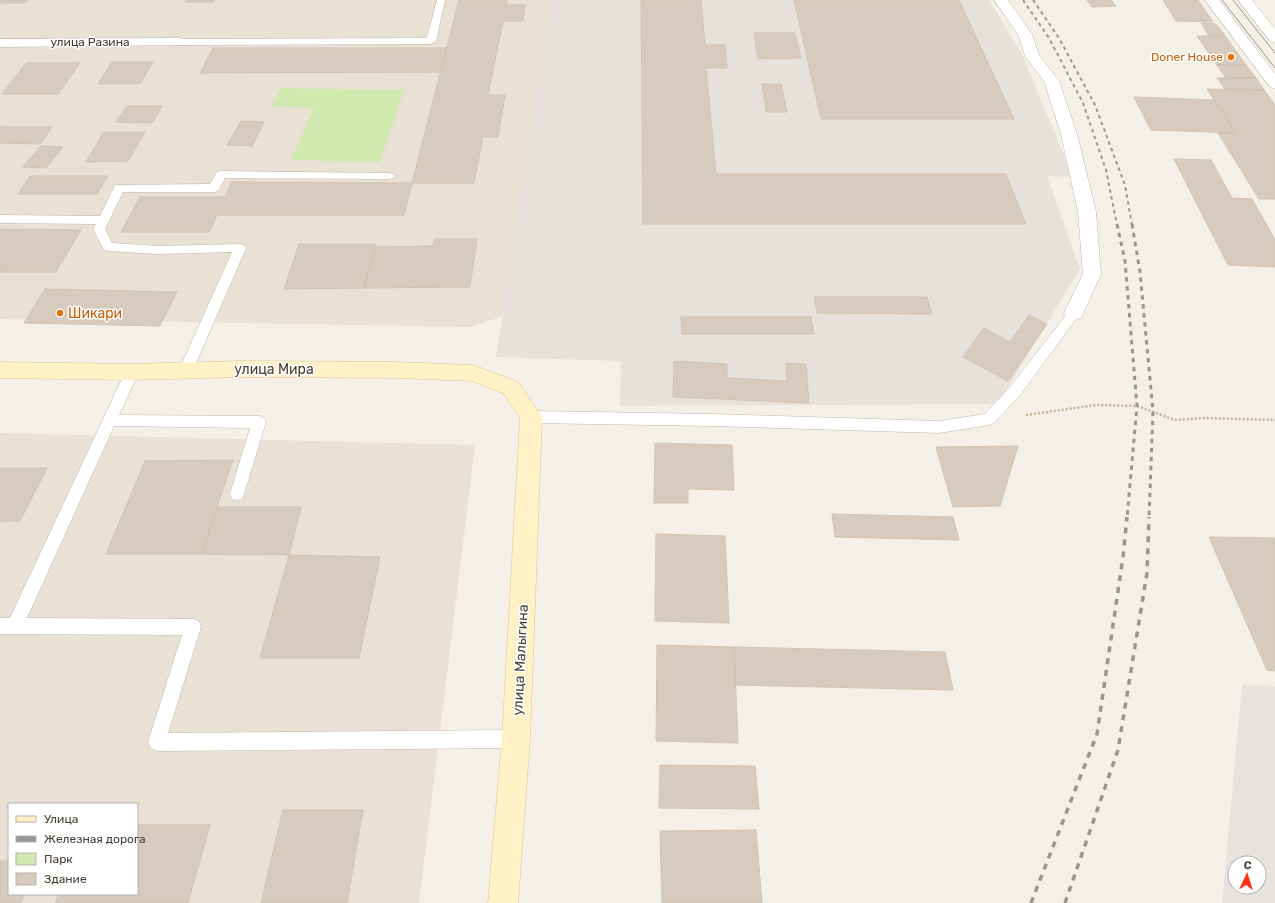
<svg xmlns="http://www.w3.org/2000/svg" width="1275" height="903" font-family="Rubik,sans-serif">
  <rect width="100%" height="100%" fill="#f4f0e7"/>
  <!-- residential -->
  <path fill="#e8e1d4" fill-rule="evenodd" d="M0 0H561L525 309 470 327 0 319Z
    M0 433 475 445 419 903H0ZM9 804H137V894H9Z"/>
  <!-- industrial -->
  <path fill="#e6e1db" d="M553 0H989L1021 52 1073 177 1047 176 1080 269 998 404 620 406 621 361 496 357Z"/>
  <!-- green -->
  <path fill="#d0e9ae" d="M281 88 404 90 380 162 291 160 314 108 272 106Z"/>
  <!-- parking -->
  <path fill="#e5e2df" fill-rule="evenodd" d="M1242 685 1275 686V903H1222ZM1235 863H1259V887H1235Z"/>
  <!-- building -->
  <path fill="#d6cbbc" stroke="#d1c3af" d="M2 0H28L25 3H0Z
    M187 0H215L214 2H185Z
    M459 0H507L506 5H525L523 21H503L488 95H505L498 137H483L474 183H412Z
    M641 0H701L705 45H725L727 68H706L716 174H1006L1026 224H643Z
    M794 0H959L1014 119H821Z
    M1087 0H1111L1116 6 1092 7Z
    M1163 0H1198L1213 22 1176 21Z
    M1201 23 1216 24 1225 36H1209Z
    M754 33H795L801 58 758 59Z
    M1197 36H1225L1246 65H1217Z
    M213 48H447L441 72 200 73Z
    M112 62H153L140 84H98Z
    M26 63H80L58 94H2Z
    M1217 65H1246L1256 78H1226Z
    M1217 78H1256L1264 90 1225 89Z
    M762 84H781L787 112H766Z
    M1207 89 1264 90 1275 105V199H1259L1218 133H1236Z
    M1134 97 1214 100 1236 133 1151 130Z
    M127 106H162L152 123 116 122Z
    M241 121 264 122 252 146 227 145Z
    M0 127H52L40 144 0 143Z
    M104 132H145L128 161 86 162Z
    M41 146 63 147 46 168 23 167Z
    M1174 159 1211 160 1232 198 1252 199 1275 240V267L1228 265Z
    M30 176H108L97 194H18Z
    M232 182 412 183 404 215H217L209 232H121L140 197H225Z
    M0 229 81 230 56 272H0Z
    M435 239H477L470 287 364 288 375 247 433 246Z
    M299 244H376L364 288 284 289Z
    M45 289 177 292 160 326 24 323Z
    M814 297H927L932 314 817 313Z
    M1029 315 1047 324 1008 381 963 357 984 328 1010 342Z
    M681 317H811L814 334H682Z
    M674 361 727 364V378L787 381 786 363 806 364 809 403 673 397Z
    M655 443 732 445 734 490 688 489V503H654Z
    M1018 446 1000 506 953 507 936 447Z
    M233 460 201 554H106L145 461Z
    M0 468H47L20 521H0Z
    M218 507H301L289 555 201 554Z
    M832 514 953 517 959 540 835 537Z
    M656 534 725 536 729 623 655 621Z
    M1209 537 1275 538V671L1267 670Z
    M289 555 380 557 359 658H260Z
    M657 645 734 647 738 743 656 741Z
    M734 647 945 652 953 690 735 685Z
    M660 765 755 766 759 809 659 808Z
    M283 810H363L347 903H261Z
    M137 825H210L188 903H55L59 894H137Z
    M756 830 762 903H662L660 831Z
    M0 861H9V894H24L21 903H0Z"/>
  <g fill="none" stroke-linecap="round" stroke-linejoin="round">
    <!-- service casing -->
    <g stroke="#c0b7a9" stroke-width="1">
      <path id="service" d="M437 0H445L436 41 431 44 180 45 175 42 180 39 427 38Z
        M221 171 389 173 393 174 394 176 393 178 389 179 225 178 218 191 214 192H123L105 229 112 243 158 246 240 244 244 245 246 248 193 370 191 374 186 375 181 374 179 370 232 252 158 254 108 251 104 250 93 229 96 224 0 223V215L100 216 115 185 210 184 217 172Z
        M1074 308 1078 310 1080 313 1078 316 1021 394 994 423 989 425 939 433 712 426 531 423 526 421 524 417 526 413 531 411 712 414 939 421 985 414 1011 386 1070 310Z
        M132 367 137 368 139 372 119 415 259 416 264 418 266 422 244 494 242 499 237 500 232 499 230 494 250 428 114 426 27 618 193 619 199 621 201 627 168 733 516 730 522 733 525 739 522 745 516 748 157 751 151 748 148 742 182 635 0 634V618H10L127 368Z"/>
    </g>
    <!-- minor casing -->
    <g stroke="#c0b7a9" stroke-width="1">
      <path id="minor" d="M994 0H1008L1032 34 1039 55 1059 81 1077 134 1096 212 1101 274 1081 318 1074 320 1067 318 1064 313 1083 274 1078 212 1061 134 1044 81 1025 56 1018 34Z
        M180 38 185 39 187 42 185 45 0 47V39Z"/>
    </g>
    <!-- tertiary casing -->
    <g stroke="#c0b7a9" stroke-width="1">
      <path id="tertiary" d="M1205 0H1219L1275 74V89L1270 87Z
        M1238 0H1252L1275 29V42L1270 41Z"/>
    </g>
    <!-- secondary casing -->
    <g stroke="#d5c395" stroke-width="1">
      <path id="secondary" d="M242 361 397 362 473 365 518 382 542 417 530 739 518 903H488L502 739 520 418 504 394 472 381 397 378 242 377 132 380 0 378V362L132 364Z"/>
    </g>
    <!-- path -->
    <path stroke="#c2b39a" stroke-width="2.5" stroke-dasharray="2 2" stroke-linecap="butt" d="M1026 415 1096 405 1137 406 1175 420 1204 418 1275 420"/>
    <!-- service -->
    <use href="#service" fill="#fff" fill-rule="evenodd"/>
    <!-- minor -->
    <use href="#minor" fill="#fff" fill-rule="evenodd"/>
    <!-- tertiary -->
    <use href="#tertiary" fill="#fff" fill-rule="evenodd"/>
    <!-- secondary -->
    <use href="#secondary" fill="#fff0c5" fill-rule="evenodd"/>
    <!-- tram -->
    <path stroke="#969696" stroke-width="1" d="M1222 0 1275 68
      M1233 0 1275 53"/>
    <!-- rail-far2 -->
    <path stroke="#969696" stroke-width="2" stroke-dasharray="3.5 3.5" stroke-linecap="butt" d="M1023 0 1049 38 1083 103 1106 170 1117 225
      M1033 0 1059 38 1095 105 1125 185 1132 225"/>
    <!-- rail-far1 -->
    <path stroke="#969696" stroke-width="3" stroke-dasharray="4.5 4.5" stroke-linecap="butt" d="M1117 224 1125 261 1137 406 1127 518
      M1132 224 1140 272 1153 411 1149 518"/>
    <!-- rail -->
    <path stroke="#969696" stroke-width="3.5" stroke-dasharray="6 6" stroke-linecap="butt" d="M1031 903 1097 734 1123 557 1127 517
      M1065 903 1118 750 1147 573 1149 517"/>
  </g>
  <!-- markers -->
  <g fill="#e8710a" stroke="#fff" stroke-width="1.5">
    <circle cx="1231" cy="57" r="4"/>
    <circle cx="60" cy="313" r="4"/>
  </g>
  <g text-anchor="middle" stroke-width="3" stroke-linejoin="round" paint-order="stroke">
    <!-- far-street labels -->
    <g font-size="12" fill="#474035" stroke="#fff">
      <text x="90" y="46">улица Разина</text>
    </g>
    <!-- far-food labels -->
    <g font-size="12" fill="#c56008" stroke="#fff" text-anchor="end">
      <text x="1223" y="61">Doner House</text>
    </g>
    <!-- food labels -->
    <g font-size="14" fill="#c56008" stroke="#fff" text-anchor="start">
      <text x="68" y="318">Шикари</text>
    </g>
    <!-- street labels -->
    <g font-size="14" fill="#474035" stroke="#fff">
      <text x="274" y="374">улица Мира</text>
      <text transform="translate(520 660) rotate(-87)" y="5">улица Малыгина</text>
    </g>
  </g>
  <!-- legend -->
  <rect x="8" y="803" width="130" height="92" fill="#ffffff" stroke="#b5b3ae"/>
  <rect x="16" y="816" width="20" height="6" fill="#fff0c5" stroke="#b5b3ae"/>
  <text x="44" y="823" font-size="12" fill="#474035">Улица</text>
  <rect x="16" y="836" width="20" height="6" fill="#969696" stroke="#b5b3ae"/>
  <text x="44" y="843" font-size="12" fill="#474035">Железная дорога</text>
  <rect x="16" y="853" width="20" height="12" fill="#d0e9ae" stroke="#b5b3ae"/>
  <text x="44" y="863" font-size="12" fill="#474035">Парк</text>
  <rect x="16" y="873" width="20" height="12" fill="#d6cbbc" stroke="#b5b3ae"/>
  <text x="44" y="883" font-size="12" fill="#474035">Здание</text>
  <!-- north arrow -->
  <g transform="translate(1247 875) rotate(4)"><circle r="19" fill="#ffffff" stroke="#b5b3ae"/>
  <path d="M0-3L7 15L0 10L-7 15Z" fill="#ff3112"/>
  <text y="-6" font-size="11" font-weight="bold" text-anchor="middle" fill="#474035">С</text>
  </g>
</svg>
